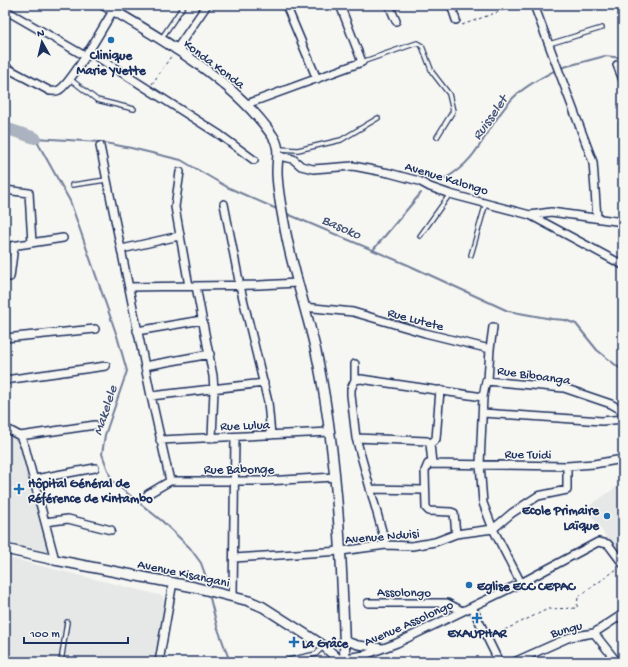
<svg xmlns="http://www.w3.org/2000/svg" width="628" height="667" font-family="'Gochi Hand',sans-serif">
  <rect width="100%" height="100%" fill="#f6f6f2"/>
  <filter id="ink" filterUnits="userSpaceOnUse"><feTurbulence type="fractalNoise" baseFrequency=".025" numOctaves="2"/><feDisplacementMap in="SourceGraphic" scale="8" xChannelSelector="R" yChannelSelector="G"/><feConvolveMatrix kernelMatrix="1 2 1 2 8 2 1 2 1" color-interpolation-filters="sRGB"/></filter>
  <g filter="url(#ink)">
    <!-- built -->
    <path fill="#e6e7e7" d="M5 430 17 434 52 557 5 545Z
      M623 474V561L586 508 621 484Z
      M5 557 163 596 164 609 156 662H5Z"/>
    <g fill="none" stroke-linecap="round" stroke-linejoin="round">
      <!-- stream -->
      <path stroke="#717e99" stroke-width="2" d="M560 68 605 56 623 58
        M35 138 100 142 131 148 181 160 227 187 279 210
        M35 138 70 201 117 336 127 371 105 435 102 454 112 481 162 521 190 548 201 563 206 577 208 588
        M444 179C482 159 486 125 513 98 525 86 541 78 556 70
        M285 213 408 265 508 311 552 319 565 320 576 324 597 350 623 371
        M373 250 421 193
        M209 594 217 626 230 662"/>
      <!-- river -->
      <path stroke="#abb2c0" stroke-width="12" d="M5 128 35 138"/>
      <!-- service casing -->
      <g stroke="#1b2f5e" stroke-width="6">
        <path id="service" d="M161 39 184 5
          M549 44 602 28
          M362 62 417 43 422 46 432 72 449 94 453 111 437 137
          M70 79 97 100 134 109
          M279 149 298 150 341 140 378 118
          M72 185 106 180
          M420 236 450 194
          M471 255 486 203
          M61 662 67 622
          M280 662 316 654 324 646"/>
      </g>
      <!-- minor casing -->
      <g stroke="#1b2f5e" stroke-width="10">
        <path id="minor" d="M286 5 317 79
          M389 5 396 21
          M451 5 456 20
          M534 5 593 162 597 218
          M5 10 85 56
          M176 50 207 5
          M88 51 220 135 254 160
          M617 65 623 80
          M5 67 50 91C53 91 55 92 59 90 72 83 103 27 113 11
          M247 104 362 62 340 5
          M623 124V133
          M100 146 151 396 170 481
          M279 156 293 159 301 166 313 169 353 166 389 173 419 181 430 187 450 194 530 215 623 265
          M180 172 175 207 189 286
          M5 190 29 193 32 243
          M224 204 240 286 268 402 271 435
          M530 215 551 212 623 222
          M5 247 63 238
          M122 249 179 236
          M10 277 14 246
          M196 286 213 376 214 390 212 438
          M129 287 259 285 297 283
          M304 307 353 312 425 333 490 349 488 380
          M137 331 202 320
          M5 338 95 329
          M490 349 493 327
          M355 364V380L351 389V395L356 438 386 545
          M145 366 210 354
          M5 380 106 366
          M355 380 361 379 483 397
          M151 396 264 383
          M483 413 602 421 623 419
          M5 428 20 436 25 447 55 560
          M20 436 95 425
          M356 438 427 441 430 444 432 463
          M160 440 330 432
          M430 444 436 439 440 390
          M35 479 95 468
          M370 489 424 490
          M148 494 170 481H266L335 477
          M45 522 68 519 111 530
          M456 534 454 513 451 512 429 511 426 508 425 471 428 464 567 466 594 464 623 459
          M234 558 341 551 386 545 412 546 435 542 456 534 493 529 512 513 538 496 567 490V466
          M521 583 493 529 483 503 480 464 483 397 486 381 564 388 611 404 623 411
          M233 595 235 437
          M368 603H447L462 611
          M472 607 499 662
          M594 633 617 662
          M343 640 358 645 383 648
          M345 658 365 655 397 643 521 583 598 542 608 544 623 564
          M159 662 173 582
          M514 662 570 637 594 633 623 614"/>
      </g>
      <!-- tertiary casing -->
      <g stroke="#1b2f5e" stroke-width="12">
        <path id="tertiary" d="M104 5C162 39 233 79 272 135 281 147 277 158 277 171 277 188 281 207 284 223 292 272 310 318 319 366 338 463 342 563 345 662
          M5 549 55 560 194 587 249 601 263 607 324 646 341 662"/>
      </g>
      <!-- path -->
      <path stroke="#1b2f5e" stroke-width="1" stroke-dasharray="3 3" stroke-linecap="butt" d="M462 25 517 5
        M152 84 172 55
        M494 635 548 609 577 608 578 597 617 569
        M619 653 623 650"/>
      <!-- service -->
      <use href="#service" stroke="#f6f6f2" stroke-width="3.5"/>
      <!-- minor -->
      <use href="#minor" stroke="#f6f6f2" stroke-width="7"/>
      <!-- tertiary -->
      <use href="#tertiary" stroke="#f6f6f2" stroke-width="9"/>
    </g>
  </g>
  <!-- markers -->
  <g fill="#1f6fb2" stroke="#f6f6f2" stroke-width="1.5">
    <circle cx="111" cy="40" r="4"/>
    <path d="M17 483h4v4h4v4h-4v4h-4v-4h-4v-4h4z"/>
    <circle cx="607" cy="516" r="4"/>
    <circle cx="469" cy="585" r="4"/>
    <path d="M475 612h4v4h4v4h-4v4h-4v-4h-4v-4h4z"/>
    <path d="M292 636h4v4h4v4h-4v4h-4v-4h-4v-4h4z"/>
  </g>
  <g text-anchor="middle" stroke-width="3" stroke-linejoin="round" paint-order="stroke">
    <!-- poi labels -->
    <g font-size="13" font-weight="bold" fill="#1b2f5e" stroke="#f6f6f2" text-anchor="start">
      <text x="111" y="59" text-anchor="middle">Clinique<tspan x="111" dy="15">Marie Yvette</tspan></text>
      <text x="28" y="487">Hôpital Général de<tspan x="28" dy="15">Référence de Kintambo</tspan></text>
      <text x="599" y="514" text-anchor="end">Ecole Primaire<tspan x="599" dy="15">Laïque</tspan></text>
      <text x="477" y="590">Eglise ECC CEPAC</text>
      <text x="477" y="637" text-anchor="middle">EXAUPHAR</text>
      <text x="302" y="647">La Grâce</text>
    </g>
    <!-- street labels -->
    <g font-size="13" fill="#1b2f5e" stroke="#f6f6f2">
      <text transform="translate(215 63) rotate(37)" y="5">Konda Konda</text>
      <text transform="translate(447 177) rotate(17)" y="5">Avenue Kalongo</text>
      <text transform="translate(416 318) rotate(15)" y="5">Rue Lutete</text>
      <text transform="translate(534 374) rotate(8)" y="5">Rue Biboanga</text>
      <text transform="translate(245 424) rotate(-2)" y="5">Rue Lulua</text>
      <text transform="translate(528 453) rotate(1)" y="5">Rue Tuidi</text>
      <text x="239" y="473">Rue Babonge</text>
      <text transform="translate(382 535) rotate(-5)" y="5">Avenue Nduisi</text>
      <text transform="translate(184 572) rotate(12)" y="5">Avenue Kisangani</text>
      <text transform="translate(404 591) rotate(1)" y="5">Assolongo</text>
      <text transform="translate(408 622) rotate(-24)" y="5">Avenue Assolongo</text>
      <text transform="translate(566 628) rotate(-16)" y="5">Bungu</text>
    </g>
    <!-- water labels -->
    <g font-size="14" font-style="italic" fill="#46567b" stroke="#f6f6f2">
      <text transform="translate(489 117) rotate(-55)" y="5">Ruisselet</text>
      <text transform="translate(342 226) rotate(24)" y="5">Basoko</text>
      <text transform="translate(104 410) rotate(-72)" y="5">Makelele</text>
    </g>
  </g>
  <!-- margin -->
  <rect width="628" height="667" fill="none" stroke="#f6f6f2" stroke-width="20"/>
  <rect x="10" y="10" width="608" height="647" fill="none" stroke="#1b2f5e" stroke-width="1.5" filter="url(#ink)"/>
  <!-- north arrow -->
  <g transform="translate(42 42) rotate(352)" stroke="#f6f6f2" stroke-width="3" paint-order="stroke">
  <path d="M0-3L7 15L0 10L-7 15Z" fill="#1b2f5e"/>
  <text y="-6" font-size="11" font-weight="bold" text-anchor="middle" fill="#1b2f5e">N</text>
  </g>
  <!-- scale -->
  <path d="M24 637v6h104v-6" fill="none" stroke="#1b2f5e" stroke-width="2"/>
  <text x="30" y="637" font-size="12" fill="#1b2f5e" stroke="#f6f6f2" stroke-width="3" paint-order="stroke">100 m</text>
</svg>
